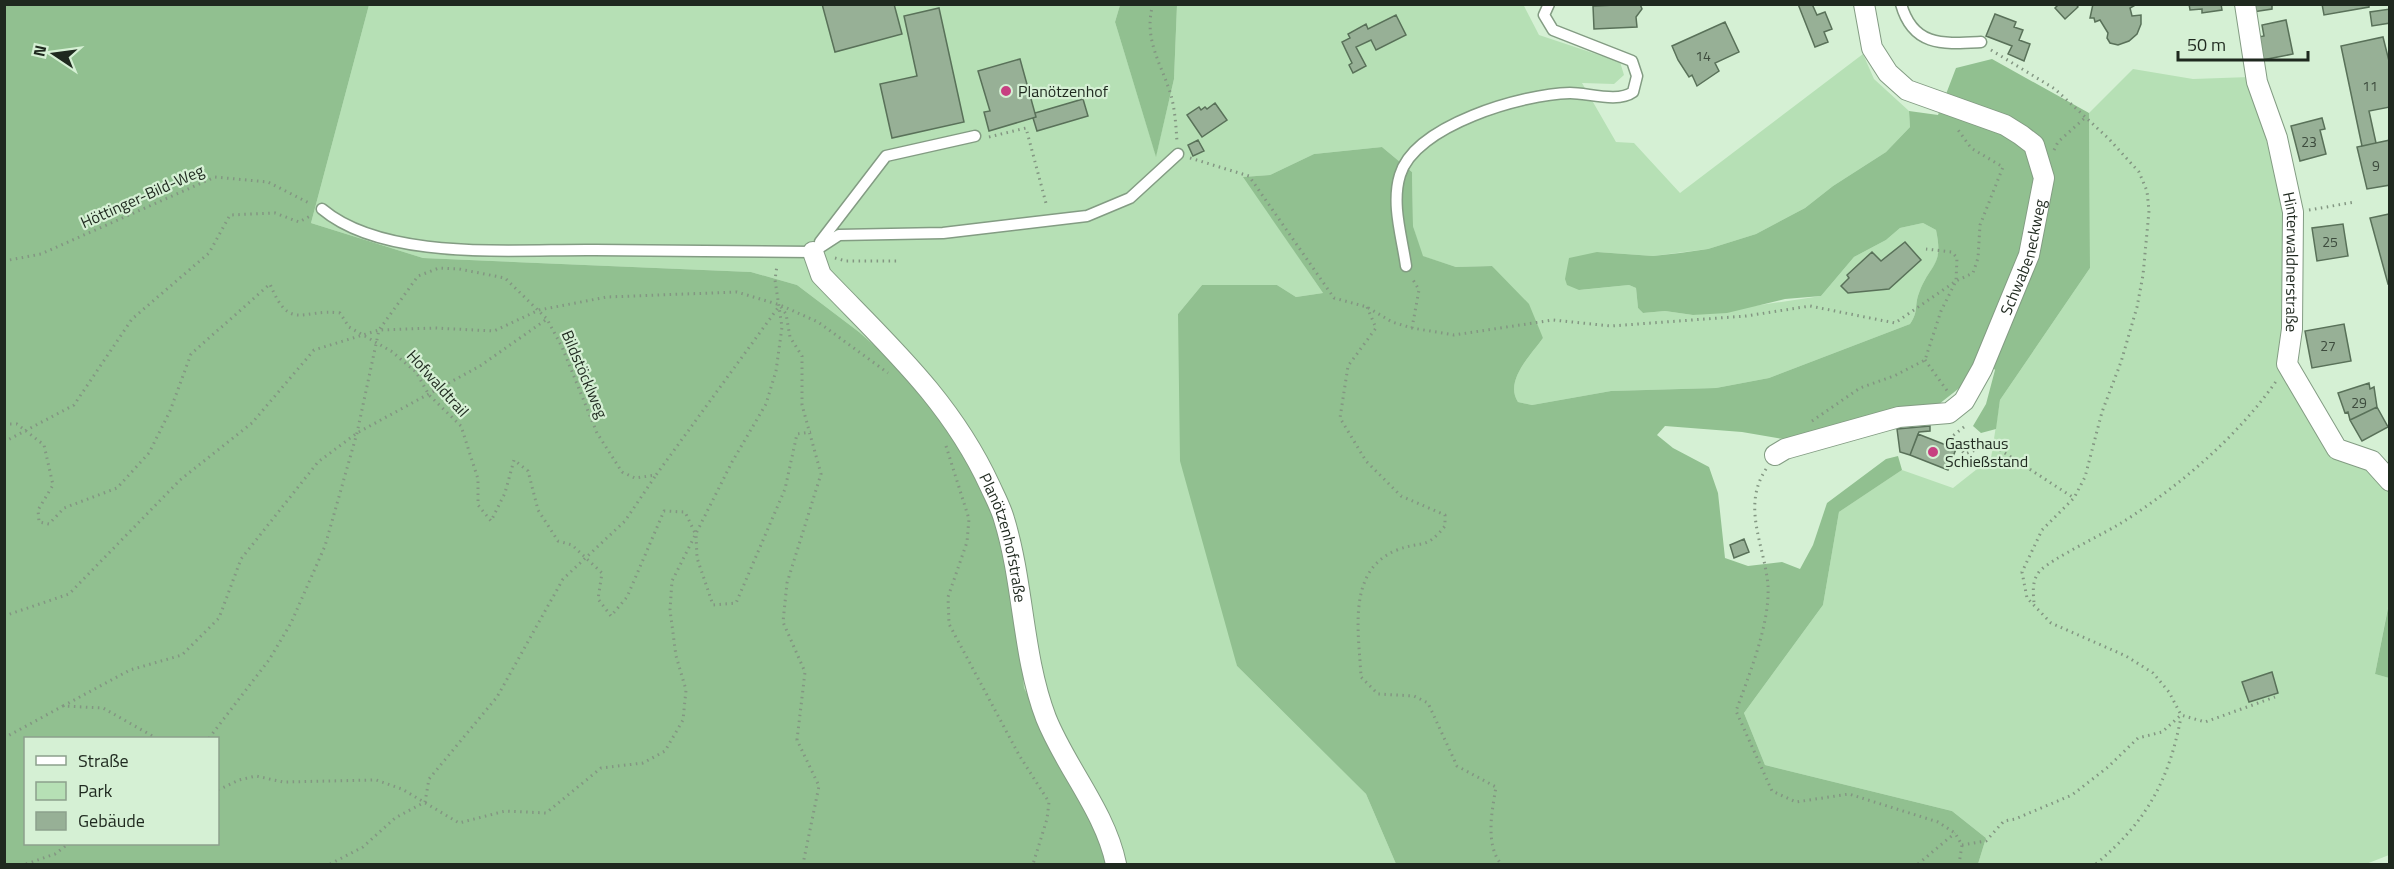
<svg xmlns="http://www.w3.org/2000/svg" width="2394" height="869" font-family="'Titillium Web',sans-serif">
  <rect width="100%" height="100%" fill="#d5f0d4"/>
  <!-- green -->
  <path fill="#b6e0b5" d="M1523 4 1539 35 1620 62 1624 75 1614 84 1582 83 1616 142 1634 143 1680 193 1863 54 1874 79 1909 111 1910 127 1886 152 1833 186 1805 208 1756 234 1708 249 1653 256 1597 252 1580 290 1629 285 1636 288 1638 308 1643 313 1665 311 1693 315 1821 296 1854 257 1886 240 1900 228 1923 223 1936 230C1944 268 1930 263 1919 293 1914 306 1919 311 1910 324L1769 378 1716 388 1611 391 1532 405 1518 402C1504 381 1531 355 1543 338L1492 266 1456 267 1422 256 1413 226 1412 172 1382 147 1314 154 1270 175 1244 177 1323 293 1296 297 1277 285H1202L1178 314 1237 666 1366 794 1396 864H1110L1056 748 1024 688 1021 644 926 391 859 332 797 285 751 272 423 258 311 223 369 5H1120L1115 22 1156 156 1174 79 1177 5Z
    M2133 69 2193 79 2250 77 2288 224 2289 374 2335 456 2365 465 2389 489V602L2375 674 2389 678V855L2366 864H1978L1986 838 1952 811 1765 765 1744 713 1823 605 1839 512 1902 470 1953 488 1991 458 2000 400 2090 268 2089 113Z"/>
  <!-- forest -->
  <path fill="#91c090" fill-rule="evenodd" d="M5 4 369 5 311 223 423 258 751 272 797 285 859 332 926 391 988 495 1009 569 1021 644 1024 688 1106 845 1110 864H5ZM26 738H218V844H26Z
    M1120 5H1177L1174 79 1156 157 1115 22Z
    M1992 59 2089 113 2090 268 2000 400 1996 429 1981 433 1973 426 1986 404 1995 370 1982 352 1967 382 1934 408 1866 416 1834 430 1789 440 1742 432 1665 426 1657 435 1673 448 1709 467 1718 493 1725 558 1748 566 1782 562 1800 569 1813 545 1827 503 1886 459 1898 456 1902 470 1839 512 1823 605 1744 713 1765 765 1952 811 1986 838 1978 864H1396L1366 794 1237 666 1180 461 1178 314 1202 285H1277L1296 297 1323 293 1243 177 1270 175 1314 154 1382 147 1412 172 1413 226 1423 256 1456 267 1492 266 1529 304 1543 338C1531 355 1504 381 1518 402L1532 405 1611 391 1716 388 1769 378 1910 324C1919 311 1914 306 1919 293 1930 263 1944 267 1936 230L1923 223 1900 228 1886 240 1854 257 1821 296 1785 299 1727 313 1693 315 1665 311 1643 313 1638 308 1636 288 1629 285 1579 290 1567 285 1565 279 1569 258 1597 252 1653 256 1680 253 1708 249 1756 234 1805 208 1833 186 1886 152 1910 127 1909 111 1938 115 1956 68Z
    M2389 603V602V678L2375 674Z"/>
  <!-- building -->
  <path fill="#97b096" stroke="#597159" stroke-width="1.5" d="M822 4H894L902 34 835 52Z
    M1640 4 1642 9 1636 17 1637 27 1594 29 1593 6Z
    M1798 4H1812L1817 15 1825 12 1832 29 1824 32 1828 42 1815 47Z
    M2059 4H2076L2078 7 2065 19 2055 8Z
    M2093 4H2137L2130 8 2132 16 2141 15V24L2137 34 2129 41 2118 45 2110 43 2107 38 2108 33 2100 20 2095 22 2094 18H2090Z
    M2189 4H2221L2222 10 2202 13V9L2190 10Z
    M2252 4H2272V9L2253 12Z
    M2322 4H2369V7L2324 15Z
    M939 8 964 122 892 138 880 84 917 76 904 16Z
    M2390 9V23L2372 26 2370 12Z
    M1995 14 2016 22 2014 27 2023 30 2019 40 2030 44 2024 61 2008 54 2012 46 1986 36Z
    M1396 15 1406 35 1376 50 1371 40 1356 47 1366 66 1353 73 1349 65 1352 63 1342 42 1350 38 1348 34 1366 24 1368 29Z
    M2286 20 2293 54 2257 61 2253 38 2264 36 2262 25Z
    M1725 22 1739 52 1715 63 1719 71 1697 86 1692 75 1689 77 1678 60 1672 46Z
    M2383 37 2390 65V107L2369 111 2376 143 2362 146 2341 46Z
    M1020 59 1036 117 989 131 984 112 990 111 978 71Z
    M1083 99 1088 116 1037 131 1033 118 1036 117 1035 113Z
    M1215 103 1227 120 1202 137 1187 115 1199 107 1201 110 1205 107 1207 109Z
    M2322 118 2325 129 2320 130 2326 154 2300 161 2291 126Z
    M1198 140 1204 151 1193 156 1188 145Z
    M2390 140V185L2367 189 2357 147Z
    M2389 214 2390 283 2388 284 2370 218Z
    M2343 224 2348 256 2317 261 2312 228Z
    M1905 242 1921 260 1889 289 1848 293 1841 286 1849 278 1847 275 1872 252 1881 261Z
    M2344 324 2351 361 2312 368 2305 331Z
    M2369 383 2370 389 2374 387 2377 407 2350 420 2348 412 2345 413 2338 393Z
    M2377 407 2388 427 2362 441 2350 420Z
    M1930 426V431L1919 432 1910 455 1900 452 1897 429Z
    M1918 434 1956 449 1948 470 1910 455Z
    M1744 539 1749 552 1734 558 1730 545Z
    M2272 672 2278 693 2249 702 2242 682Z"/>
  <g fill="none" stroke-linecap="round" stroke-linejoin="round">
    <!-- service casing -->
    <g stroke="#839c83" stroke-width="13">
      <path id="service" d="M1901 4C1913 47 1943 44 1981 42
        M322 209C385 262 516 249 595 250 668 251 740 251 813 252L839 235 943 233 1087 216 1130 198 1178 154
        M820 242 886 156 975 136
        M1406 266C1402 237 1391 204 1400 175 1415 125 1523 94 1570 93 1588 93 1618 103 1633 92L1637 76 1632 61 1553 30 1544 15 1549 4"/>
    </g>
    <!-- minor casing -->
    <g stroke="#839c83" stroke-width="22">
      <g id="minor">
        <path id="s1" d="M2245 4 2257 82 2277 138 2293 212 2292 329 2287 364 2337 449 2372 461 2390 481"/>
        <path id="s2" d="M813 252 821 275C886 343 950 399 990 486 995 497 1001 508 1004 519 1024 584 1022 655 1046 718 1066 768 1105 811 1116 864"/>
        <path id="s3" d="M1775 455 1785 449 1899 417 1949 413 1964 401 1982 369 2029 255 2044 178 2034 145 2021 135 2005 125 1907 90 1888 73 1872 48 1864 4"/>
      </g>
    </g>
    <!-- path -->
    <path stroke="#839682" stroke-width="3" stroke-dasharray="1.5 4.5" stroke-linecap="butt" d="M1153 4C1143 39 1161 63 1171 95 1175 110 1176 126 1177 142
      M1991 50 2055 89 2109 139 2139 172 2147 191 2149 211 2143 275 2137 307 2121 362 2102 412 2085 477 2074 498 2042 530 2022 572 2027 598 2051 623 2126 656 2153 673 2169 692 2181 715 2205 722 2275 697
      M989 137 1026 128 1047 207
      M2054 150 2058 142 2086 117
      M1190 158 1249 176 1334 298 1367 307 1392 322 1412 328 1454 335 1553 320 1611 326 1746 316 1810 306 1895 323 1956 281 1973 273 1978 258 1980 225 2003 167 1971 148 1956 127
      M2309 210 2355 202
      M835 258 846 261H899
      M4 261 41 254 215 177 268 182 309 203
      M781 307 786 314 790 337 802 356V405L821 474 787 583 783 622 805 672 797 740 819 786 803 864
      M1367 307 1376 328 1348 366 1340 418 1366 461 1401 496 1445 515V526C1425 551 1422 540 1397 550 1346 570 1359 633 1361 677L1378 694 1414 696 1428 703 1457 766 1496 787C1492 811 1485 844 1501 864
      M1412 328 1419 290 1412 278
      M1925 360 1948 392
      M1812 421 1860 388 1894 376 1925 360 1941 311 1956 281 1957 258 1952 252 1926 249
      M4 424H17L44 445 53 485 38 510 39 522 49 524 64 508 117 488 149 453 170 411 191 354 270 284C290 333 302 308 340 313L349 327 391 351 416 372 429 395 461 426 478 479V505L491 521 505 493 514 460 528 471 538 510 558 541 572 545 602 573 598 599 611 616 627 597 664 511 685 512 696 535 697 558 713 605 736 603 785 489 797 434 811 432
      M1964 427 1950 438 1965 454 1991 444 2074 498
      M4 442 74 405 132 319 209 253 230 215 275 213 299 222 312 215
      M946 446 969 519 967 542 948 597 949 624 1019 755 1049 802 1047 819 1033 864
      M1766 469C1741 507 1765 546 1768 586 1770 624 1749 675 1736 711L1772 791 1796 802 1849 794 1938 822 1955 833 1962 845 1959 864
      M2034 602C2033 592 2032 581 2039 572 2048 560 2110 531 2126 520 2183 483 2238 436 2277 380
      M4 616 69 594 180 480 252 423 314 350 379 330 435 328 494 331 539 310 607 297 737 292 780 305 818 322 888 373
      M63 706 130 670 182 655 219 618 241 559 318 462 357 433 480 366 547 319
      M4 738 63 706 103 708 156 738
      M209 738 269 660 291 623 325 546 357 433 379 330 418 276 439 268 459 269 505 278 547 319 562 347 597 433 622 472 635 478 656 475 780 305
      M218 790 239 780 256 776 283 782 376 780 402 789 459 823 505 811 546 813 601 768 643 763 665 751 683 720 686 690 676 656 670 610 672 581 732 462 766 404 776 371 782 327 775 280 777 265
      M1962 845 1986 841 2004 821 2015 819 2072 795 2108 767 2138 738 2162 732 2181 715
      M26 864 55 854 68 844
      M330 864 363 847 395 818 425 802 429 779 497 697 563 579 625 521 656 475
      M1918 864 1955 833
      M2096 864C2146 822 2169 781 2181 717"/>
    <!-- service -->
    <use href="#service" stroke="#fff" stroke-width="10"/>
    <!-- minor -->
    <use href="#minor" stroke="#fff" stroke-width="20"/>
  </g>
  <!-- markers -->
  <g fill="#c74081" stroke="#d5f0d4" stroke-width="2">
    <circle cx="1006" cy="91" r="6"/>
    <circle cx="1933" cy="452" r="6"/>
  </g>
  <g text-anchor="middle" stroke-width="4.5" stroke-linejoin="round" paint-order="stroke">
    <!-- number labels -->
    <g font-size="14" fill="#3d4b3d">
      <text x="1703" y="61">14</text>
      <text x="2370" y="91">11</text>
      <text x="2309" y="147">23</text>
      <text x="2376" y="171">9</text>
      <text x="2330" y="247">25</text>
      <text x="2328" y="351">27</text>
      <text x="2359" y="408">29</text>
    </g>
    <!-- poi labels -->
    <g font-size="16" fill="#1f291f" stroke="#d5f0d4" text-anchor="start">
      <text x="1018" y="97">Planötzenhof</text>
      <text x="1945" y="449">Gasthaus<tspan x="1945" dy="18">Schießstand</tspan></text>
    </g>
    <!-- street labels -->
    <g font-size="16" fill="#1f291f" stroke="#d5f0d4">
      <text transform="translate(142 196) rotate(-24)" y="6">Höttinger-Bild-Weg</text>
      <text dy="6" stroke="none"><textPath href="#s3" startOffset="356">Schwabeneckweg</textPath></text>
      <text dy="6" stroke="none"><textPath href="#s1" startOffset="264">Hinterwaldnerstraße</textPath></text>
      <text transform="translate(585 374) rotate(67)" y="6">Bildstöcklweg</text>
      <text transform="translate(438 383) rotate(48)" y="6">Hofwaldtrail</text>
      <text dy="6" stroke="none"><textPath href="#s2" startOffset="350">Planötzenhofstraße</textPath></text>
    </g>
  </g>
  <!-- border -->
  <rect width="2394" height="869" fill="none" stroke="#1f291f" stroke-width="12"/>
  <!-- legend -->
  <rect x="24" y="737" width="195" height="108" fill="#d5f0d4" stroke="#8ca08c" stroke-width="1.5"/>
  <rect x="36" y="756" width="30" height="9" fill="#ffffff" stroke="#8ca08c" stroke-width="1.5"/>
  <text x="78" y="767" font-size="18" fill="#1f291f">Straße</text>
  <rect x="36" y="782" width="30" height="18" fill="#b6e0b5" stroke="#8ca08c" stroke-width="1.5"/>
  <text x="78" y="797" font-size="18" fill="#1f291f">Park</text>
  <rect x="36" y="812" width="30" height="18" fill="#97b096" stroke="#8ca08c" stroke-width="1.5"/>
  <text x="78" y="827" font-size="18" fill="#1f291f">Gebäude</text>
  <!-- north arrow -->
  <g transform="translate(54 54) rotate(283)" stroke="#d5f0d4" stroke-width="4.5" paint-order="stroke">
  <path d="M0-4.5L10 22L0 15L-10 22Z" fill="#1f291f"/>
  <text y="-9" font-size="16" font-weight="bold" text-anchor="middle" fill="#1f291f">N</text>
  </g>
  <!-- scale -->
  <path d="M2178 51v9h130v-9" fill="none" stroke="#1f291f" stroke-width="3"/>
  <text x="2187" y="51" font-size="18" fill="#1f291f" stroke="#d5f0d4" stroke-width="4.5" paint-order="stroke">50 m</text>
</svg>
